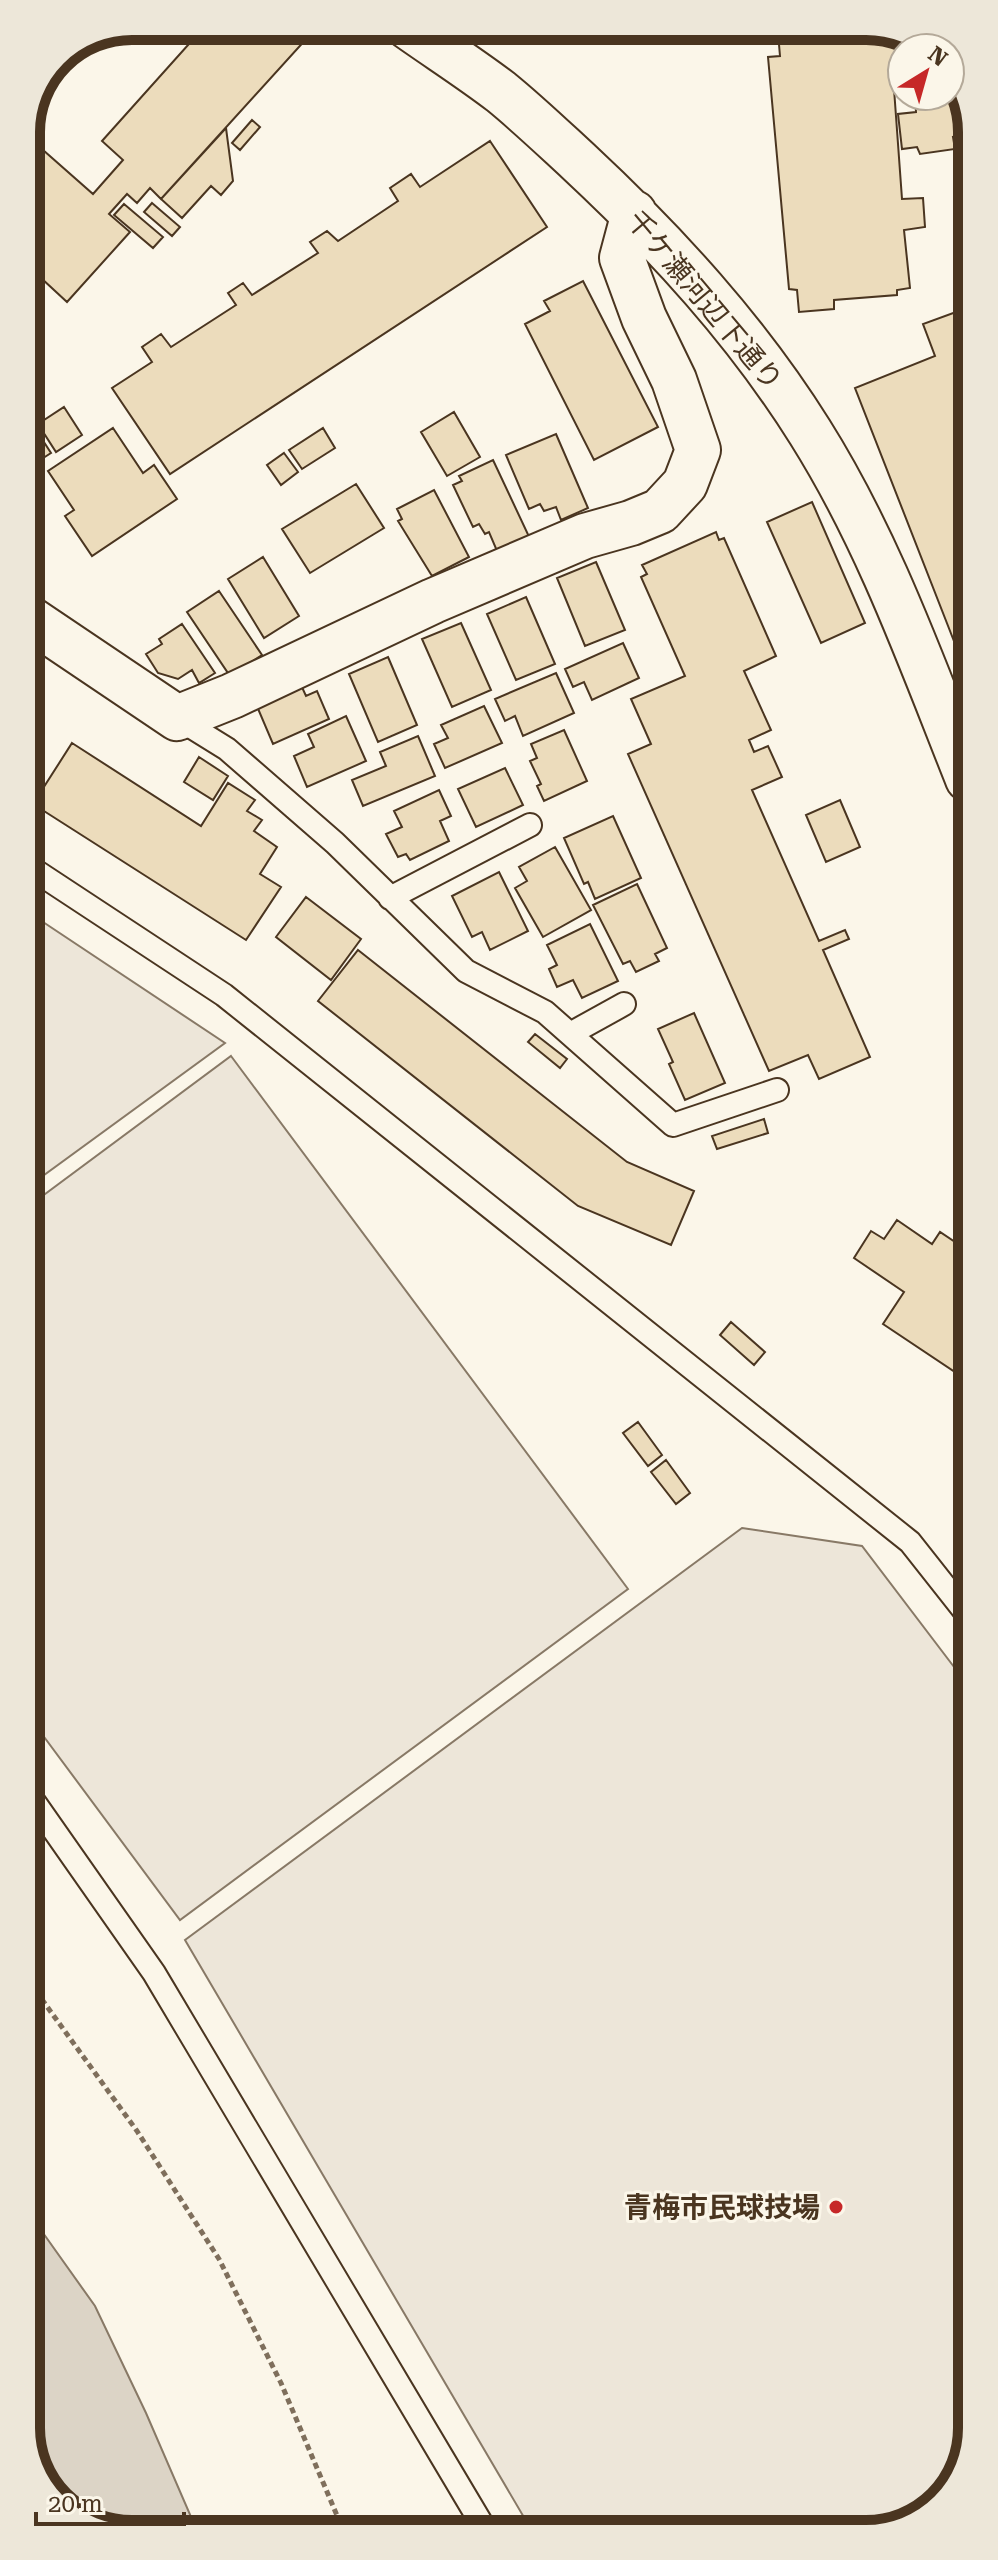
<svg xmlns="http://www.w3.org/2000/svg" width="998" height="2560" font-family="'Roboto Serif','Noto Sans JP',serif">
  <rect width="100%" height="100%" fill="#fbf6e9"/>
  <!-- green -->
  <path fill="#ede6d9" stroke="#887966" stroke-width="2" d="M28 912 225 1043 29 1186Z
    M231 1056 628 1589 180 1920 30 1718 29 1206Z
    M742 1528 862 1546 970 1688 972 2429 950 2492 900 2529 532 2531 185 1940Z"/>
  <!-- water -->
  <path fill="#dcd4c6" stroke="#887966" stroke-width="2" d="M31 2216 95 2306 146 2413 198 2533 124 2534 67 2512 31 2462Z"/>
  <!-- building -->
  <path fill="#ecdcbc" stroke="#4a3520" stroke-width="2" d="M205 26H318L161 199 150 188 137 203 127 194 109 214 130 232 67 302 27 265 26 135 93 194 123 160 102 141Z
    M771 26H874L885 31 886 46H905L902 48V74L893 75 902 199 923 198 925 227 904 230 910 288 897 290V295L834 300V309L799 312 797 290 789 289 768 57 780 56 778 33 771 34Z
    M950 75 959 88 965 136 953 137 955 149 920 154 917 147 902 149 898 114 916 112 915 96H950Z
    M252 120 260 127 240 150 232 143Z
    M226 128 233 181 221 195 211 186 182 218 161 199Z
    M490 141 547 227 170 474 112 388 152 362 142 347 161 334 171 347 236 305 228 293 243 283 252 295 318 253 310 242 327 231 338 241 398 201 390 188 411 174 420 187Z
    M152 203 180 227 172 236 144 212Z
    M124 204 163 237 153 248 114 215Z
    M583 281 658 427 594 460 525 324 550 311 544 301Z
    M967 308 968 677 855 388 935 356 923 324Z
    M64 407 82 435 56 452 38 424Z
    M454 412 480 457 447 476 421 432Z
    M27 416 51 453 29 467 27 465Z
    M113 428 143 473 154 465 177 499 92 556 65 516 74 510 48 471Z
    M323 428 335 448 302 469 289 450Z
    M556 434 588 508 561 520 556 507 544 511 540 504 529 509 506 455Z
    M284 453 298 472 281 485 267 465Z
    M493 460 532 543 500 558 489 532 485 534 479 524 473 527 453 485 462 481 459 476Z
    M356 484 384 528 310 573 282 529Z
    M434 490 469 557 432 576 398 521 402 519 397 509Z
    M812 502 865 623 821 643 767 522Z
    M716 532 719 540 724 538 776 656 744 671 771 730 749 740 754 752 768 746 782 777 752 790 819 941 845 930 849 939 823 950 870 1057 819 1079 808 1055 769 1071 628 754 651 744 631 699 685 676 641 577 647 574 642 565Z
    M263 557 299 616 264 638 228 579Z
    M596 562 625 630 585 646 557 578Z
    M219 591 262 655 230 676 187 612Z
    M526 597 555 664 516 680 487 614Z
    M461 623 491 690 452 707 422 639Z
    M182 624 215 673 199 683 192 670 178 679 158 673 146 654 162 644 159 639Z
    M623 643 639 678 592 700 584 682 573 687 565 669Z
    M388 657 417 725 378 742 349 674Z
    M556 673 574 713 523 736 515 716 505 721 495 699Z
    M301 685 306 696 317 691 329 719 273 744 256 704Z
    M484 706 502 743 445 768 434 744 448 738 441 725Z
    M346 716 366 761 307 787 294 756 314 747 308 734Z
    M564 730 587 781 544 801 537 786 541 784 530 761 537 758 531 744Z
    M418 736 435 776 363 806 352 780 386 766 380 752Z
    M72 743 201 826 228 783 255 800 247 811 262 820 254 831 277 847 260 874 281 887 246 940 33 804Z
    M199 757 228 776 213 800 184 782Z
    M505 768 523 805 476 827 458 789Z
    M439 790 451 816 440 821 449 841 410 860 406 854 398 857 386 834 402 827 394 811Z
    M840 800 860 847 826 862 806 815Z
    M613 816 641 878 595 899 588 882 584 884 564 838Z
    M555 847 591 910 543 937 515 888 527 881 519 867Z
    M499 872 528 931 490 950 482 932 472 937 452 896Z
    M637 884 667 948 655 954 659 961 636 972 630 961 623 964 593 905Z
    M306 897 361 939 331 980 276 937Z
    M590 924 618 981 582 998 573 980 557 987 549 969 557 965 547 945Z
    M358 950 627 1162 694 1191 671 1245 578 1206 318 1001Z
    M694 1013 725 1083 685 1100 669 1064 673 1062 658 1029Z
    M535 1034 567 1059 560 1068 528 1042Z
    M764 1119 768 1133 717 1149 712 1136Z
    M897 1220 932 1244 940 1232 964 1248 955 1262 969 1272 970 1382 883 1324 904 1292 854 1258 871 1231 884 1239Z
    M731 1322 765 1352 754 1365 720 1335Z
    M638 1422 662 1455 648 1466 623 1433Z
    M666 1460 690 1493 676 1504 651 1472Z"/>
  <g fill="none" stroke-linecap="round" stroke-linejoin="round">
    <!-- lane casing -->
    <g stroke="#4a3520" stroke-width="26">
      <path id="lane" d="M177 718 227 749 335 843 466 971 545 1012 673 1125 777 1090
        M28 866 224 995 910 1542 970 1618
        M390 898 530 825
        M570 1034 624 1004
        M30 1796 154 1973 486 2531"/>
    </g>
    <!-- street casing -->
    <g stroke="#4a3520" stroke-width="48">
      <path id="street" d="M407 26C438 48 471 69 501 92 528 114 553 138 578 161 666 243 746 330 810 432 878 540 921 661 968 779
        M27 617 177 718 232 696 433 601 585 536 631 523 660 511 685 484 698 450 674 380 644 318 622 258 634 213"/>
    </g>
    <!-- path -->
    <path stroke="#7f6f5c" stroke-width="5" stroke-dasharray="6 4" stroke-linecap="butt" d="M30 1983 137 2131 219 2259 281 2383 344 2532"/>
    <!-- lane -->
    <use href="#lane" stroke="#fbf6e9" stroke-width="22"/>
    <!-- street -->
    <use href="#street" stroke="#fbf6e9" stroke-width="44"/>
  </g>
  <!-- markers -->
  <circle fill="#c62828" stroke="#fbf6e9" stroke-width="3" cx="836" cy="2207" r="8"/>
  <g text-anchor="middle" stroke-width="6" stroke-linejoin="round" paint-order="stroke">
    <!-- street labels -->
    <g font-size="28" fill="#4a3520" stroke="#fbf6e9">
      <text transform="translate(705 300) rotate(50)" y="10">千ケ瀬河辺下通り</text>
    </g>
    <!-- poi labels -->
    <g font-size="28" font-weight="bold" fill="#4a3520" stroke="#fbf6e9" text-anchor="end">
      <text x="820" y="2217">青梅市民球技場</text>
    </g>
  </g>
  <!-- crop -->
  <path d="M0 0H998V2560H0ZM132 40H866A92 92 0 0 1 958 132V2428A92 92 0 0 1 866 2520H132A92 92 0 0 1 40 2428V132A92 92 0 0 1 132 40Z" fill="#ede7d9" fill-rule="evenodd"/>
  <path fill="none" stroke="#4a3520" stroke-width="10" d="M132 40H866A92 92 0 0 1 958 132V2428A92 92 0 0 1 866 2520H132A92 92 0 0 1 40 2428V132A92 92 0 0 1 132 40Z"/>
  <!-- north arrow -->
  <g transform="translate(926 72) rotate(37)"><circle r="38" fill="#fbf6e9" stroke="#b4a999" stroke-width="2"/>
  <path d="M0-6L14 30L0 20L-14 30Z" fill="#c62828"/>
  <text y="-12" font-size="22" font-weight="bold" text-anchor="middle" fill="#4a3520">N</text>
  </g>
  <!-- scale -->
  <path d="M36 2512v12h148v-12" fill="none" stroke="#4a3520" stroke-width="4"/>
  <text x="48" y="2512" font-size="24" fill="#4a3520" stroke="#fbf6e9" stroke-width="6" paint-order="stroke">20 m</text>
</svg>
